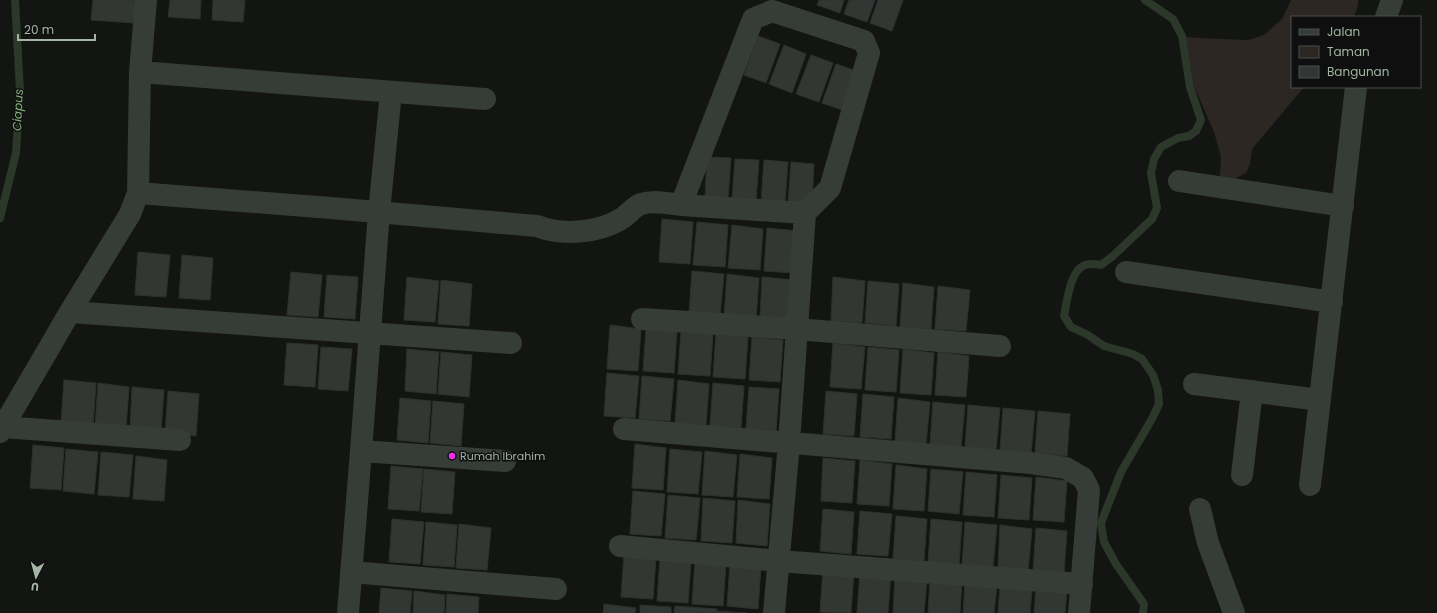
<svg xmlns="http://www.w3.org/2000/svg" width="1437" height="613" font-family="Poppins,sans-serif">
  <rect width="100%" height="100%" fill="#131513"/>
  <!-- green -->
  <path fill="#2c2723" d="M1291 0H1358V5L1354 17H1292V87H1304L1252 149 1250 164 1246 173 1228 182 1220 176 1221 157 1214 132 1194 86 1186 37 1200 38 1248 40 1264 35 1282 19Z"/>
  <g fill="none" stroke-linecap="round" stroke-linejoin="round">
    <!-- stream -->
    <path stroke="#2c3829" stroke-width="8" d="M0 218 16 153 20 91 15 0
      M1143 613 1144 604 1116 564 1104 542 1101 523 1121 472 1153 417 1159 404 1158 390 1153 375 1142 359 1133 354 1104 346 1088 335 1071 327 1064 316C1067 302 1070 270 1085 265 1091 263 1096 264 1101 265L1113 256 1152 219 1157 208 1151 173 1154 159 1161 147 1178 138 1189 136 1196 131 1201 120 1190 87 1182 36 1173 19 1145 0"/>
  </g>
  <!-- building -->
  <path fill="#333734" stroke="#2d312e" d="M93 0H136L134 23 91 20Z
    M170 0H201L200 19 168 17Z
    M213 0H245L243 22 212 20Z
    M819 0H844L840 13 817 5Z
    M849 0H875L867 22 844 14Z
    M878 0H903L892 31 870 23Z
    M758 36 780 44 766 83 744 75Z
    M784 45 806 54 792 93 769 84Z
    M811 55 833 63 819 102 796 94Z
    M836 64 859 72 845 111 822 103Z
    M707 157 731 158 728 199 705 198Z
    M735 159 759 160 756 201 732 200Z
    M764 160 788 162 785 203 761 202Z
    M791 162 814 164 812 205 788 203Z
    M662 219 693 222 690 264 659 262Z
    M697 222 728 225 725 267 693 265Z
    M732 225 763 229 760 270 728 268Z
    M767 228 798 231 795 273 764 271Z
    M138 252 170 255 166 297 135 295Z
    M182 255 213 258 210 300 179 298Z
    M692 271 724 274 720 316 689 314Z
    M291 272 322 275 318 317 287 315Z
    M727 274 759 278 756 319 724 317Z
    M327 275 358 277 355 319 324 317Z
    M407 277 439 281 435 322 404 320Z
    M762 277 794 280 791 322 760 320Z
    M833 277 865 281 862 323 831 321Z
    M441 280 472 284 469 326 438 324Z
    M868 281 899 284 896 326 865 323Z
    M903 283 934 287 931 329 900 327Z
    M938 286 970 290 966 331 935 329Z
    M610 325 641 329 638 371 607 369Z
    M646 328 677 331 674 373 643 371Z
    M681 331 713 334 710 376 678 374Z
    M716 334 748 337 745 379 713 377Z
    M752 337 783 340 780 382 749 380Z
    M287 343 318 345 315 387 284 385Z
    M833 343 865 347 861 389 830 387Z
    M321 347 352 349 348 391 318 389Z
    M868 347 899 350 896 392 865 390Z
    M407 349 439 352 436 394 405 391Z
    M903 349 934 353 931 395 900 393Z
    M441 352 472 355 469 397 438 394Z
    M938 352 969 356 966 397 935 395Z
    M607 373 639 376 635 418 604 416Z
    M642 376 674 379 670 421 639 419Z
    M64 380 96 383 93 425 61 422Z
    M678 380 709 384 706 425 675 423Z
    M98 383 129 387 126 428 95 426Z
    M713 383 744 386 741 428 710 426Z
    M132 387 164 390 161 432 130 430Z
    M749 387 779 389 776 431 746 429Z
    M168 391 199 394 196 436 165 434Z
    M826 391 857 394 854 436 823 434Z
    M863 394 894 397 891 439 860 437Z
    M400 398 431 401 428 443 397 440Z
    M898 398 930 402 926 444 895 442Z
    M433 401 464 404 461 446 430 443Z
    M933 402 965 405 961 447 930 445Z
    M968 405 1000 408 996 450 965 448Z
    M1003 408 1035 411 1031 453 1000 451Z
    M1038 411 1070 414 1067 456 1035 453Z
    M635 444 666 448 663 490 632 488Z
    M33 445 64 448 61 490 30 488Z
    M66 449 98 452 94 494 63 491Z
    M670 449 702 452 698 494 667 492Z
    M705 451 737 455 733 497 702 495Z
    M101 452 133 455 129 497 98 495Z
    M740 454 772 458 769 499 737 497Z
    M136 456 167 460 164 501 133 499Z
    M823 458 855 461 852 503 821 501Z
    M860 460 892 464 889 506 857 504Z
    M896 465 927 469 924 511 893 509Z
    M391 466 423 469 419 511 388 509Z
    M424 469 455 472 452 514 421 512Z
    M931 469 963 472 959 514 928 511Z
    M966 472 997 475 994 517 963 515Z
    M1001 475 1032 478 1029 520 998 518Z
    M1036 477 1067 481 1064 522 1033 520Z
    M633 491 665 494 661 536 630 534Z
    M668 495 700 498 696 540 665 538Z
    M703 498 735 501 732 543 701 541Z
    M738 500 770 504 767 546 736 543Z
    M823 509 854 512 851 554 820 551Z
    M860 511 892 514 888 556 857 554Z
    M896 516 927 519 924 561 893 559Z
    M392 519 424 522 420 564 389 562Z
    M931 519 962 522 959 564 928 562Z
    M426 522 457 525 454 567 423 565Z
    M965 522 997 525 993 567 962 565Z
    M459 524 491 528 487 570 456 568Z
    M1000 525 1032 529 1028 571 998 568Z
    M1036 528 1067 531 1064 573 1033 571Z
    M624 554 656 557 653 599 621 597Z
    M660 558 691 561 688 603 657 601Z
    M695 561 726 564 723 606 692 604Z
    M730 564 761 567 758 609 727 606Z
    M823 569 854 572 851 613 820 612Z
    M860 572 891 575 888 613H857Z
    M895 576 927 580 924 613H893Z
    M930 579 962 583 960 613H928Z
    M965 583 997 586 994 613H963Z
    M1000 586 1032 589 1030 613H998Z
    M381 588 412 591 410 613H379Z
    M1036 588 1067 592 1065 613H1034Z
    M414 591 445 595 444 613H413Z
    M447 594 479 597 478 613H446Z
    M604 604 636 608 635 613H603Z
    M640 605 671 607V613H640Z
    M675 606 717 609 716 613H674Z
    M717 611 747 613H717Z"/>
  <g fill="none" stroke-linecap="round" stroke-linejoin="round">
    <!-- minor -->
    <path stroke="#363c37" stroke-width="22" d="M1386 17 1392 0
      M140 72 485 99
      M1179 181 1343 206
      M138 193 331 208 537 226C561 236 598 233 621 219 628 215 633 207 641 204 653 200 668 203 681 205L805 213
      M681 205 753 19 772 11 864 41 869 53 830 188 805 213 789 443 774 613
      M1126 272 1332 302
      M70 312 511 343
      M642 319 797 329 1000 346
      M1194 384 1320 400
      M3 427 180 440
      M624 429 1031 463 1066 468 1083 478 1089 490 1079 613
      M0 432 70 312 130 214 138 193 140 72 146 0
      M361 451 505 461
      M1242 475 1252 391
      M1310 485 1356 87
      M1200 509 1208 543 1234 613
      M620 546 779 561 1082 584
      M351 572 556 589
      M348 613 361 451 379 212 391 92"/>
  </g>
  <!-- markers -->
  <circle fill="#f42cf0" stroke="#0e0f0e" stroke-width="1.5" cx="452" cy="456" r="4"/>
  <g text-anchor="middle" stroke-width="3" stroke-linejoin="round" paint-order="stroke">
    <!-- poi labels -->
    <g font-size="11" fill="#a4b5a5" stroke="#0e0f0e" text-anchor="start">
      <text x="460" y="460">Rumah Ibrahim</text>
    </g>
    <!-- water labels -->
    <g font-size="12" font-style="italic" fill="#84b17a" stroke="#0e0f0e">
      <text transform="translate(18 110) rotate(-87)" y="4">Ciapus</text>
    </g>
  </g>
  <!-- legend -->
  <rect x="1291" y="16" width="130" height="72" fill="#0e0f0e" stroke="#4a514a"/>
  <rect x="1299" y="29" width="20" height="6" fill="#363c37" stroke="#4a514a"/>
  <text x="1327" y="36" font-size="12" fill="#a4b5a5">Jalan</text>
  <rect x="1299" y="46" width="20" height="12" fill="#2c2723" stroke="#4a514a"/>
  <text x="1327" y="56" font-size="12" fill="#a4b5a5">Taman</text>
  <rect x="1299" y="66" width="20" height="12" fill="#333734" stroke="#4a514a"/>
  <text x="1327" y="76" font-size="12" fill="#a4b5a5">Bangunan</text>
  <!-- north arrow -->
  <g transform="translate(36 577) rotate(186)" stroke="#0e0f0e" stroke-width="3" paint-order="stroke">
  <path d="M0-3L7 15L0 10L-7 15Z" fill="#a4b5a5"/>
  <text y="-6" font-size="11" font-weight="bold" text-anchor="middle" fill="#a4b5a5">U</text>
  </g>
  <!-- scale -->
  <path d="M18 34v6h77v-6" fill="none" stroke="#a4b5a5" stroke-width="2"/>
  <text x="24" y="34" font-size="12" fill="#a4b5a5" stroke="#0e0f0e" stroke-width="3" paint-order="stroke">20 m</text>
</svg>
